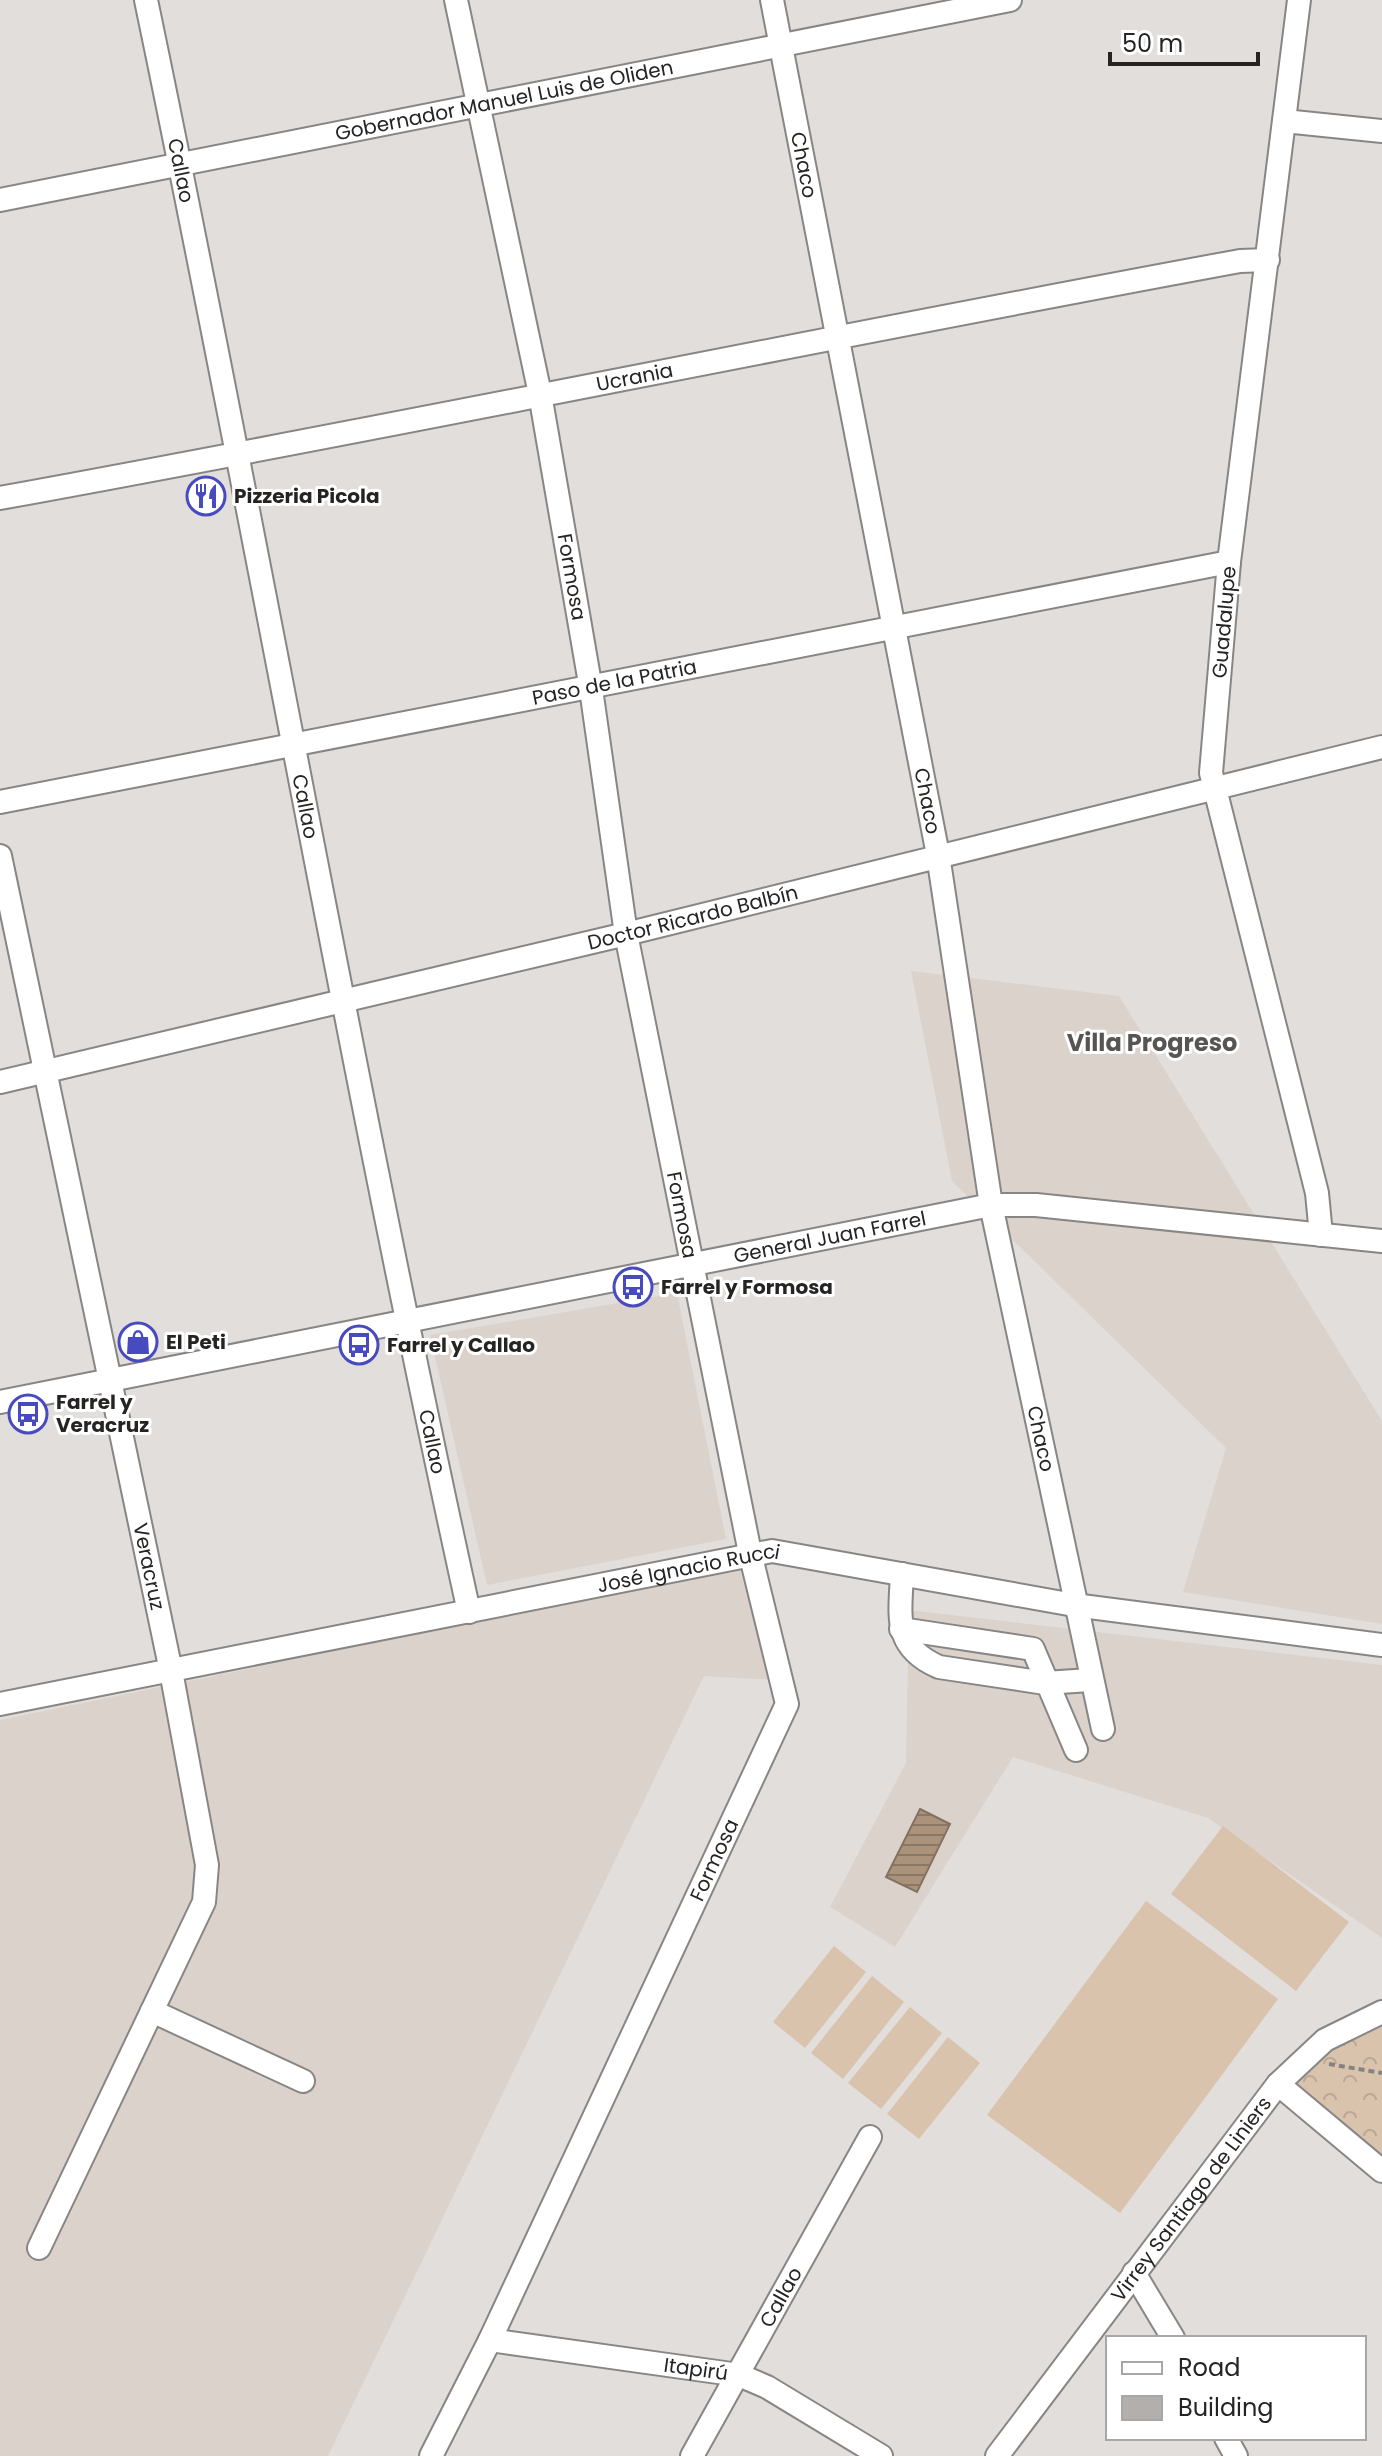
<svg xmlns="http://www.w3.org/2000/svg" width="1382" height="2456" font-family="Poppins,sans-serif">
  <defs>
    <pattern id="forest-crowns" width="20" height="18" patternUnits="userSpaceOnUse" patternTransform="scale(2)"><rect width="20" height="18" fill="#d9c3ad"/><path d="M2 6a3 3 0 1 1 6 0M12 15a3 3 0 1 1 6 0" fill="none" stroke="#baa795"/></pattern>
    <pattern id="water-rules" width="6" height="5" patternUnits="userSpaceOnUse" patternTransform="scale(2)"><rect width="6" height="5" fill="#ab937b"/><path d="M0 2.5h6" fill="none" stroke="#8b7864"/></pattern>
    <pattern id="building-hatch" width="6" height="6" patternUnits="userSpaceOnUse" patternTransform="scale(2)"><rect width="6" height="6" fill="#b2afad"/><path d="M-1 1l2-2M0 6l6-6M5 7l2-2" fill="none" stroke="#918e8c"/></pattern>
  </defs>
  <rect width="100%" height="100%" fill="#e1dedc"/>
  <!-- built -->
  <path fill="#dbd3cb" d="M911 971 1119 996 1382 1421V1624L1183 1592 1226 1448 952 1181Z
    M677 1293 726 1539 487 1585 430 1335Z
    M739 1568 775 1680 704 1676 328 2456H0V1720Z
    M909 1610 1382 1665V1938L1208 1818 1013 1757 895 1947 830 1907 906 1763Z"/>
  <!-- grass -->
  <path fill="#d9c3ad" d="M1223 1826 1349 1922 1296 1991 1171 1894Z
    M1146 1901 1278 1999 1120 2213 987 2115Z
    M834 1946 866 1972 805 2048 773 2022Z
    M872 1976 904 2002 843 2079 811 2053Z
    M910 2007 942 2033 881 2109 848 2083Z
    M948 2037 980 2063 919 2139 887 2114Z"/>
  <!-- forest -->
  <path fill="url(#forest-crowns)" d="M1382 2012V2171L1278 2084Z"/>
  <!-- water -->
  <path fill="url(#water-rules)" stroke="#837261" stroke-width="2" d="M920 1809 950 1824 917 1892 886 1877Z"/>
  <!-- building -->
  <path fill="url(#building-hatch)" stroke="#9a9895" stroke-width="2" d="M210 484 218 490 221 502 196 508 191 489Z"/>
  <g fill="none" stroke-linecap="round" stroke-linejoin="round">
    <!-- minor casing -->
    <g stroke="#888684" stroke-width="26">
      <g id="minor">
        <path id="s1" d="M146 0C258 536 351 1076 469 1612"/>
        <path id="s2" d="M772 0 938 855 991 1205 1103 1729"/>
        <path d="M1299 0 1229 562 1211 773 1317 1193 1321 1235"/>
        <path d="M1284 121 1382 131"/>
        <path id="s3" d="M0 200 1010 0"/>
        <path id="s4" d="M0 498C414 423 826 337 1240 261L1268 260"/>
        <path id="s5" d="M0 802 1229 562"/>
        <path id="s6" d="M0 856 171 1671 207 1865 204 1902 39 2248"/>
        <path id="s7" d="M0 1082 626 934 1382 747"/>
        <path id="s8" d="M0 1402 991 1205H1036L1382 1241"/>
        <path d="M902 1574C900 1617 893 1647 939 1667L1045 1683 1090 1680"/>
        <path d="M901 1629 1033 1649 1076 1750"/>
        <path id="s9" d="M0 1704 772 1551 1074 1605 1382 1645"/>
        <path d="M152 2011 303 2081"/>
        <path d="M1278 2084 1382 2171"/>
        <path d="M1134 2273 1173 2338"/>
        <path id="s10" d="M490 2340 739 2375 767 2387 881 2456"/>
        <path d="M1226 2438 1236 2456"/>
        <path id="s11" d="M431 2456 490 2340 787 1704 750 1553 626 934 591 689 540 394 456 0"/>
        <path id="s12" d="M692 2456 870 2137"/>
        <path id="s13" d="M997 2456 1278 2084 1325 2040 1382 2012"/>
      </g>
    </g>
    <!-- path -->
    <path stroke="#858381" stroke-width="4" stroke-dasharray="6 4" stroke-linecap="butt" d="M1329 2064 1382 2073"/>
    <!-- minor -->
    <use href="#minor" stroke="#fff" stroke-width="22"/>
  </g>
  <!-- icons -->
  <defs>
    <g id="restaurant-ring" transform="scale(2)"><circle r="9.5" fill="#fff" stroke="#484bc0" stroke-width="1.5"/><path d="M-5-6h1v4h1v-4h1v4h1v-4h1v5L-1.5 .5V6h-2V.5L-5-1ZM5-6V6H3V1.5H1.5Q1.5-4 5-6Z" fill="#484bc0"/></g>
    <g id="bus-ring" transform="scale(2)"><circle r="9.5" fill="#fff" stroke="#484bc0" stroke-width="1.5"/><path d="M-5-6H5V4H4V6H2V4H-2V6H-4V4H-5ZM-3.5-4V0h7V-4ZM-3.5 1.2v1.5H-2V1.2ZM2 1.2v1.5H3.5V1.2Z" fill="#484bc0"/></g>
    <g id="shop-ring" transform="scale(2)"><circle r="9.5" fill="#fff" stroke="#484bc0" stroke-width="1.5"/><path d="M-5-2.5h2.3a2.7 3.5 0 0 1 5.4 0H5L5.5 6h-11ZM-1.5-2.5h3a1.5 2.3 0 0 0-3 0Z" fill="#484bc0"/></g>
  </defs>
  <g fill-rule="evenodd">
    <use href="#restaurant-ring" x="206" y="496"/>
    <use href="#bus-ring" x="633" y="1287"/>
    <use href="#shop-ring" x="138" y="1342"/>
    <use href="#bus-ring" x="359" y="1345"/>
    <use href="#bus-ring" x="28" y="1414"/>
  </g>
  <g text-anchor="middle" stroke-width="6" stroke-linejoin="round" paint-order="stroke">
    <!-- street labels -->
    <g font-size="20" fill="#252423" stroke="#fff">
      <text dy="7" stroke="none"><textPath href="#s3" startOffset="514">Gobernador Manuel Luis de Oliden</textPath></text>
      <text dy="7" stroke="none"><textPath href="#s2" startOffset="168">Chaco</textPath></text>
      <text dy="7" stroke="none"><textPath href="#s1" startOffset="174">Callao</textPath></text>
      <text dy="7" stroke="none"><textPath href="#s4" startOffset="646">Ucrania</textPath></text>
      <text transform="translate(572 577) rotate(80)" y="7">Formosa</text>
      <text transform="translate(1224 622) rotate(-85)" y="7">Guadalupe</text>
      <text dy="7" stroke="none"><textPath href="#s5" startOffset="626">Paso de la Patria</textPath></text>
      <text dy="7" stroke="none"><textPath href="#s2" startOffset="816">Chaco</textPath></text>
      <text dy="7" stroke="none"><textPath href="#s1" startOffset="822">Callao</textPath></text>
      <text dy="7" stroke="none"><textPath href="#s7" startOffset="712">Doctor Ricardo Balbín</textPath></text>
      <text transform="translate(682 1215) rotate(79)" y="7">Formosa</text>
      <text dy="7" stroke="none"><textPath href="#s8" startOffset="846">General Juan Farrel</textPath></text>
      <text dy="7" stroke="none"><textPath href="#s2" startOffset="1464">Chaco</textPath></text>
      <text dy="7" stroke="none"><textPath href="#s1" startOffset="1470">Callao</textPath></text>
      <text dy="7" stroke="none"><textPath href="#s6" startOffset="726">Veracruz</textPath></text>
      <text dy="7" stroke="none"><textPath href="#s9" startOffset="702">José Ignacio Rucci</textPath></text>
      <text dy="7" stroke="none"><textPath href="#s11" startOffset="660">Formosa</textPath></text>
      <text dy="7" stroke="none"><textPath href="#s13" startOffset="322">Virrey Santiago de Liniers</textPath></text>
      <text dy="7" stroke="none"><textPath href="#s12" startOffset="182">Callao</textPath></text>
      <text dy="7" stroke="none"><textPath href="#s10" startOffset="208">Itapirú</textPath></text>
    </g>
    <!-- poi labels -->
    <g font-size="20" font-weight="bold" fill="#252423" stroke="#fff" text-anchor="start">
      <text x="234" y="503">Pizzeria Picola</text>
      <text x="661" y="1294">Farrel y Formosa</text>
      <text x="166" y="1349">El Peti</text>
      <text x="387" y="1352">Farrel y Callao</text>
      <text x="56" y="1409">Farrel y<tspan x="56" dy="23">Veracruz</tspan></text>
    </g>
    <!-- quarter labels -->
    <g font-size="24" font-weight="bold" fill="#575553" stroke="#fff">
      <text x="1152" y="1051">Villa Progreso</text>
    </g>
  </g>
  <!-- legend -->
  <rect x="1106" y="2336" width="260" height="104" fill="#ffffff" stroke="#a8a7a7" stroke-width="2"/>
  <rect x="1122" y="2362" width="40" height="12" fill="#ffffff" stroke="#a8a7a7" stroke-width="2"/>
  <text x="1178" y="2376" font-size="24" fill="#252423">Road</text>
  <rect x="1122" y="2396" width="40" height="24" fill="#b2afad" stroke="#a8a7a7" stroke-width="2"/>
  <text x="1178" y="2416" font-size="24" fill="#252423">Building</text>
  <!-- scale -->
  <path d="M1110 52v12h148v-12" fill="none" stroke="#252423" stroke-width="4"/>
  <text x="1122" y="52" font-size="24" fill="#252423" stroke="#ffffff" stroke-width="6" paint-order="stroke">50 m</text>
</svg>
